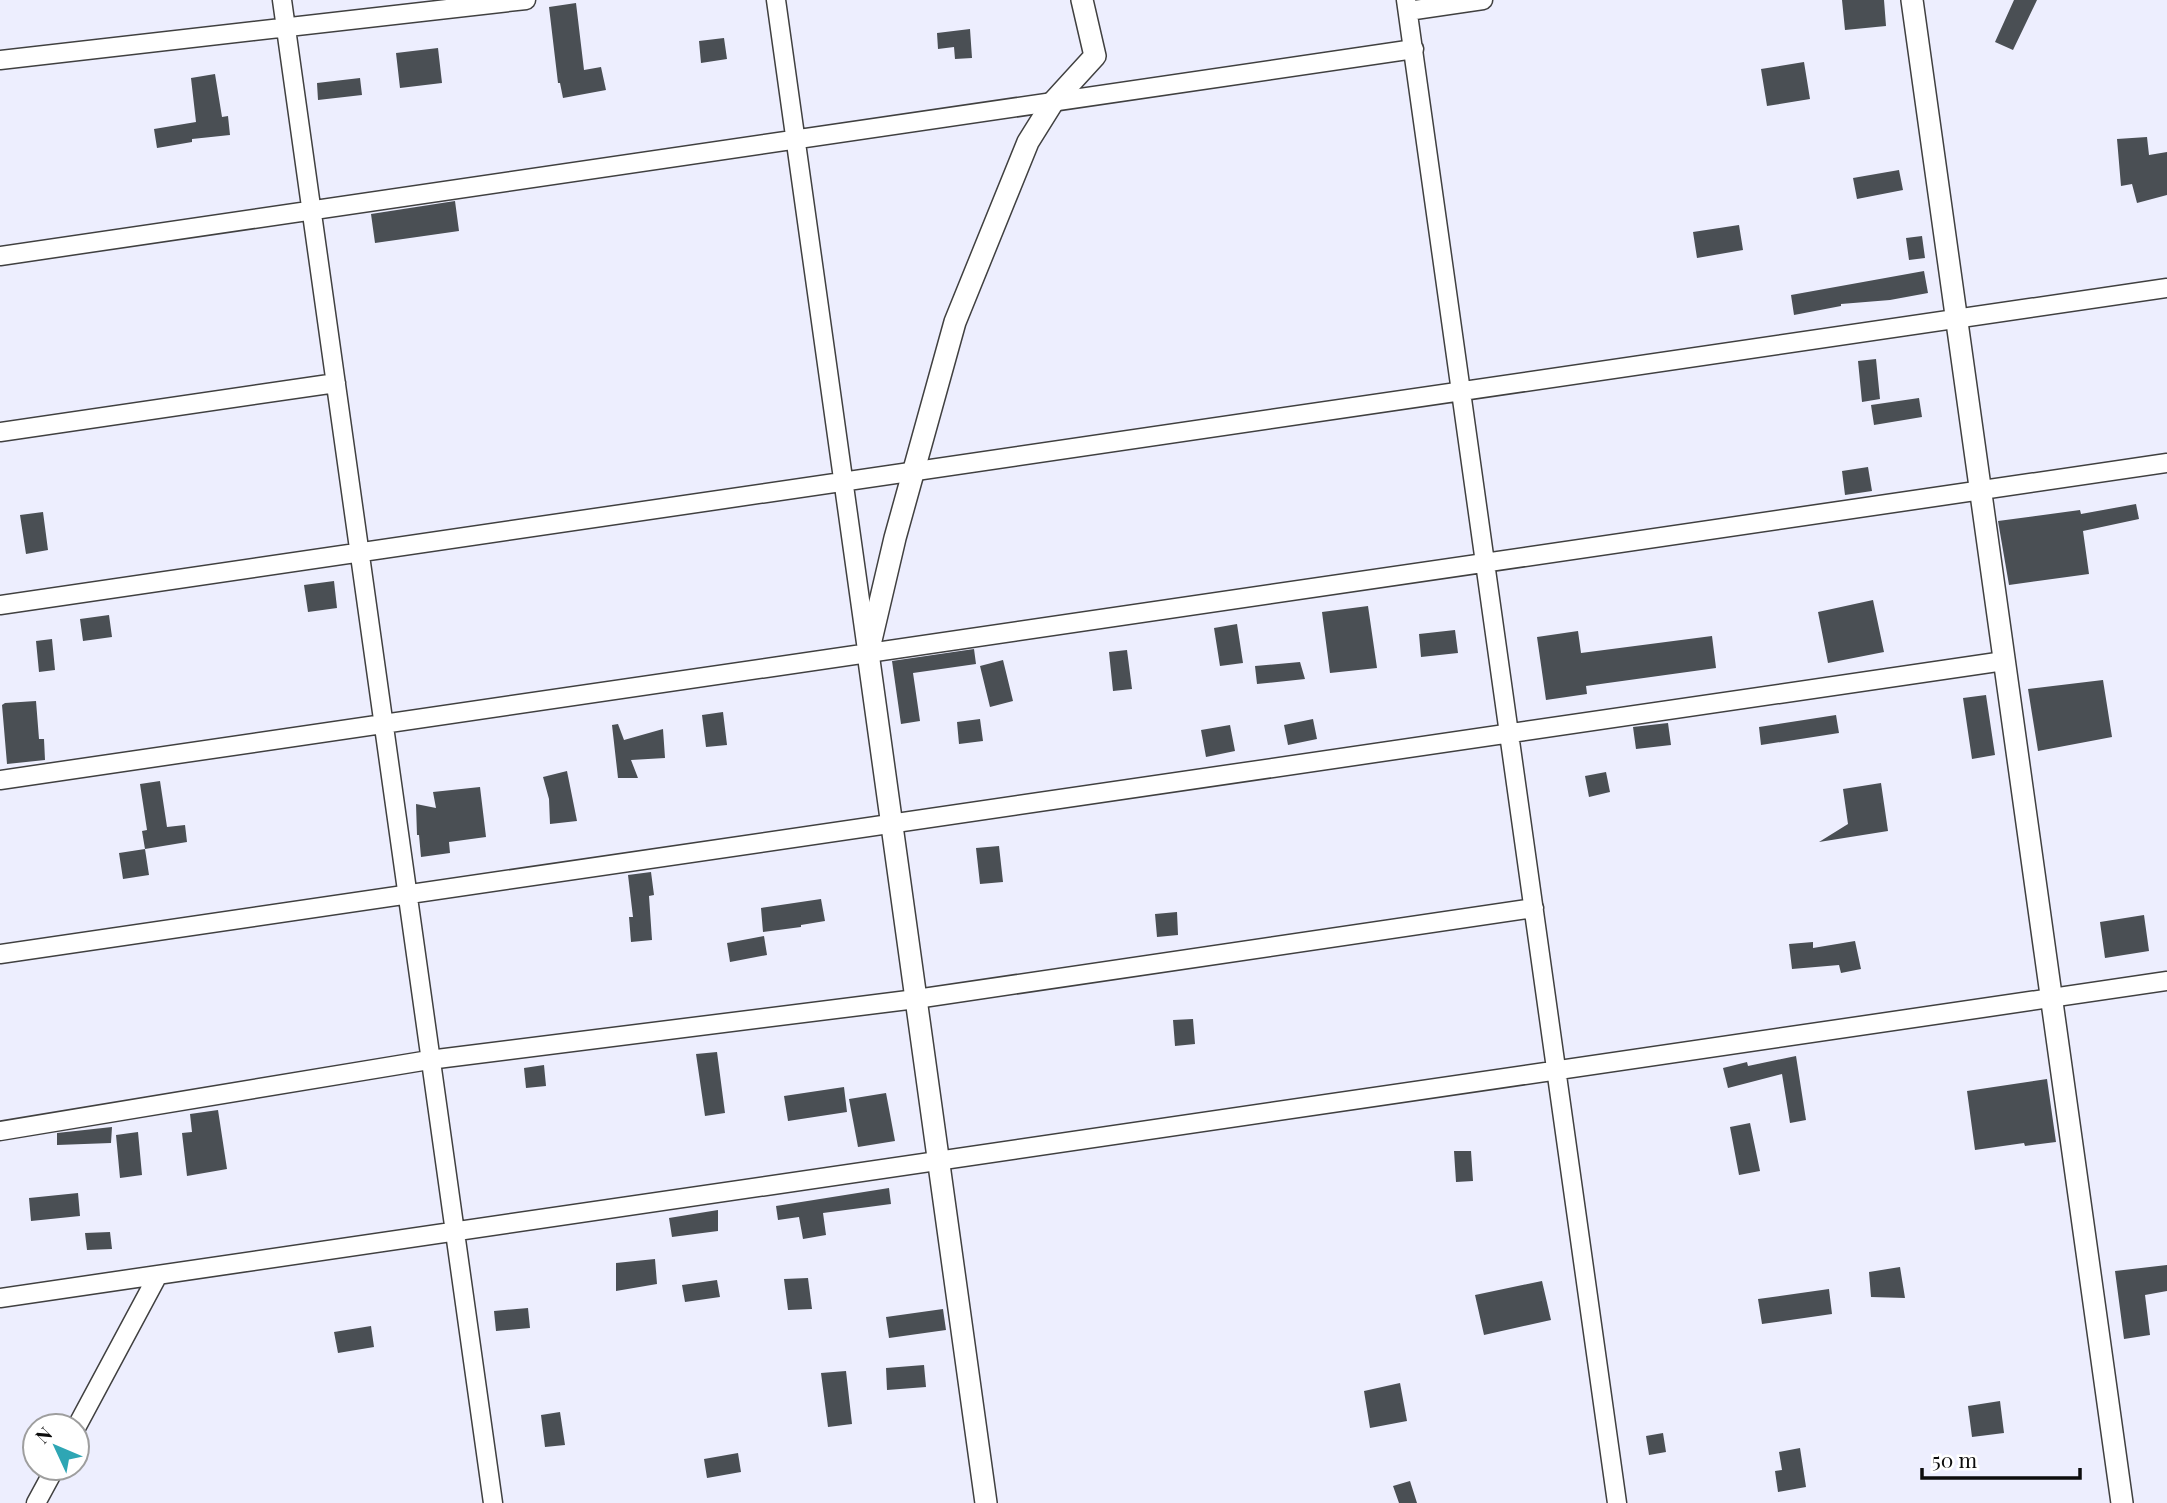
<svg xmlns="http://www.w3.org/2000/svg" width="2167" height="1503" font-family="'Playfair Display',serif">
  <rect width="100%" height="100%" fill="#edeefe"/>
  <!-- building -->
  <path fill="#4a4f54" d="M1842 0H1884L1886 26 1845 30Z
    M2014 0H2037L2013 50 1995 42Z
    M576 3 584 70 601 67 606 90 563 98 560 83H558L549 7Z
    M970 29 972 58 955 59 954 47 938 49 937 33Z
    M724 38 727 59 701 63 699 41Z
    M438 48 442 83 400 88 396 53Z
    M1804 62 1810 99 1767 106 1761 69Z
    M215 74 222 117 228 116 230 135 192 139V142L157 148 154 129 196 122 191 78Z
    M360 78 362 95 318 100 317 83Z
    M2147 137 2149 155 2167 152V195L2137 203 2132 184 2121 186 2117 139Z
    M1899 170 1903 190 1857 199 1853 178Z
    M455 201 459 231 375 243 371 214Z
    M1739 225 1743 250 1697 258 1693 232Z
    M1922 236 1925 258 1909 260 1906 238Z
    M1924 271 1928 293 1890 300 1841 304V306L1794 315 1791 295Z
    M1876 359 1880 399 1862 402 1858 361Z
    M1919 398 1922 417 1874 425 1871 405Z
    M1868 467 1872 491 1845 495 1842 471Z
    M2136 504 2139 519 2083 531 2089 574 2009 585 1998 521 2080 510 2081 514Z
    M43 512 48 550 26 554 20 515Z
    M334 581 337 608 308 612 304 585Z
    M1873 600 1884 652 1828 663 1818 612Z
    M1368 606 1377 668 1330 673 1322 612Z
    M109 615 112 637 83 641 80 619Z
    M1237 624 1243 663 1220 666 1214 628Z
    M1455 630 1458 653 1421 657 1419 634Z
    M1578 631 1581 653 1712 636 1716 668 1586 686 1587 694 1546 700 1537 637Z
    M52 639 55 670 39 672 36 641Z
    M974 649 976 664 913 673 920 721 901 724 892 661Z
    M1127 650 1132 689 1113 691 1109 652Z
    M1003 660 1013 701 990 707 980 666Z
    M1300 662 1305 679 1257 684 1255 666Z
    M2103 680 2112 737 2038 751 2028 689Z
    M1986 695 1995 755 1972 759 1963 698Z
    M36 701 39 739H44L45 760 7 764 2 705 5 703Z
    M723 712 727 745 706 747 702 715Z
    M1836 715 1839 733 1761 745 1759 727Z
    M980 719 983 741 959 744 957 722Z
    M1313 719 1317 739 1288 745 1284 725Z
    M1668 723 1671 745 1636 749 1633 727Z
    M618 724 624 740 663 729 665 758 631 760 638 778H618L612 725Z
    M1230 725 1235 751 1206 757 1201 730Z
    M567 771 577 821 550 824 549 799 543 777Z
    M1606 772 1610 792 1589 797 1585 776Z
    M160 781 167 827 185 825 187 842 145 849 142 831 147 830 140 784Z
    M1881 783 1888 831 1819 842 1848 824 1843 789Z
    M480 787 486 837 449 842 450 853 421 857 419 835H417L416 804 436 808 433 792Z
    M999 846 1003 882 980 884 976 848Z
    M145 849 149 875 123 879 119 853Z
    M651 872 654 895 649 896 652 940 631 942 629 917H633L628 875Z
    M821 899 825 921 801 925V927L763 932 761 908Z
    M1177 912 1178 935 1157 937 1155 914Z
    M2144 915 2149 951 2105 958 2100 922Z
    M764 936 767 955 730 962 727 943Z
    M1855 941 1861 969 1841 973 1839 965 1792 969 1789 944 1813 942V948Z
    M1193 1019 1195 1044 1175 1046 1173 1020Z
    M717 1052 725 1113 705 1116 696 1054Z
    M1796 1056 1806 1120 1790 1123 1782 1074 1728 1088 1723 1068 1747 1062 1748 1066Z
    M544 1065 546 1086 526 1088 524 1068Z
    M2047 1079 2056 1142 2025 1146 2024 1143 1975 1150 1967 1091Z
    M844 1087 847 1112 788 1121 784 1096Z
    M886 1093 895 1141 858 1147 849 1099Z
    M218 1110 227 1169 187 1176 182 1133 192 1132 190 1114Z
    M1750 1123 1760 1171 1739 1175 1730 1127Z
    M112 1127 111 1143 57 1145V1133Z
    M138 1132 142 1175 120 1178 116 1135Z
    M1454 1151H1471L1473 1181 1456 1182Z
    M889 1188 891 1204 823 1213 826 1235 803 1239 799 1217 778 1220 776 1206Z
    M78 1193 80 1216 31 1221 29 1198Z
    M718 1210V1231L672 1237 669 1218Z
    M110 1232 112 1249 87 1250 85 1233Z
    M655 1259 657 1284 616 1291V1263Z
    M2167 1265V1291L2145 1295 2150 1335 2124 1339 2115 1271Z
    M1900 1267 1905 1298 1871 1297 1869 1272Z
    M808 1278 812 1309 788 1310 784 1279Z
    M717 1280 720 1297 685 1302 682 1285Z
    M1542 1281 1551 1320 1484 1335 1475 1295Z
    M1829 1289 1832 1314 1762 1324 1758 1299Z
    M528 1308 530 1328 496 1331 494 1311Z
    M943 1309 946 1330 889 1338 886 1317Z
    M371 1326 374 1347 338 1353 334 1332Z
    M924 1365 926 1387 887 1390 886 1368Z
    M846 1371 852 1424 828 1427 821 1373Z
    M1400 1383 1407 1421 1370 1428 1364 1391Z
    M2000 1401 2004 1433 1972 1437 1968 1406Z
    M560 1412 565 1445 545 1447 541 1415Z
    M1663 1433 1666 1452 1649 1455 1646 1436Z
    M1800 1448 1806 1487 1778 1492 1775 1471 1782 1470 1779 1452Z
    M738 1453 741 1472 707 1478 704 1459Z
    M1410 1481 1417 1503H1399L1393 1486Z"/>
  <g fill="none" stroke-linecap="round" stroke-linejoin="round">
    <!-- minor casing -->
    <g stroke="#404040" stroke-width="21">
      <path id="minor" d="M282 0 493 1503
        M776 0 867 650
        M1406 0 1617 1503
        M1408 11 1483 0
        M0 60 526 0
        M0 256 1414 49
        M0 432 336 383
        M0 605 2167 288
        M0 780 2167 463
        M0 954 2004 661
        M0 1131 429 1060 916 999 1534 908
        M0 1298 2167 981
        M77 1426 158 1275
        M36 1503 55 1468"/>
    </g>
    <!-- tertiary casing -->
    <g stroke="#404040" stroke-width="24">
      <path id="tertiary" d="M1912 0 2122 1503
        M986 1503 868 653 895 538 955 322 1028 142 1053 102 1095 56 1082 0"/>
    </g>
    <!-- minor -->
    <use href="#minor" stroke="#fff" stroke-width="18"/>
    <!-- tertiary -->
    <use href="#tertiary" stroke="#fff" stroke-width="21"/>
  </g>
  <!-- north arrow -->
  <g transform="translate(56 1447) rotate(314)"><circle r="33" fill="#ffffff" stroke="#9e9e9e" stroke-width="2"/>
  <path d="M0-5L12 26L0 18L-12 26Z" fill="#2ea6b4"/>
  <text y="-10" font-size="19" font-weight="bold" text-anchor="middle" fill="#0d0d0d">N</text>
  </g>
  <!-- scale -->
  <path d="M1922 1468v10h158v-10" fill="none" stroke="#0d0d0d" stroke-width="3.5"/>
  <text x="1932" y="1468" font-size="21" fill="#0d0d0d" stroke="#ffffff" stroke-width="5" paint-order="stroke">50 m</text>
</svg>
